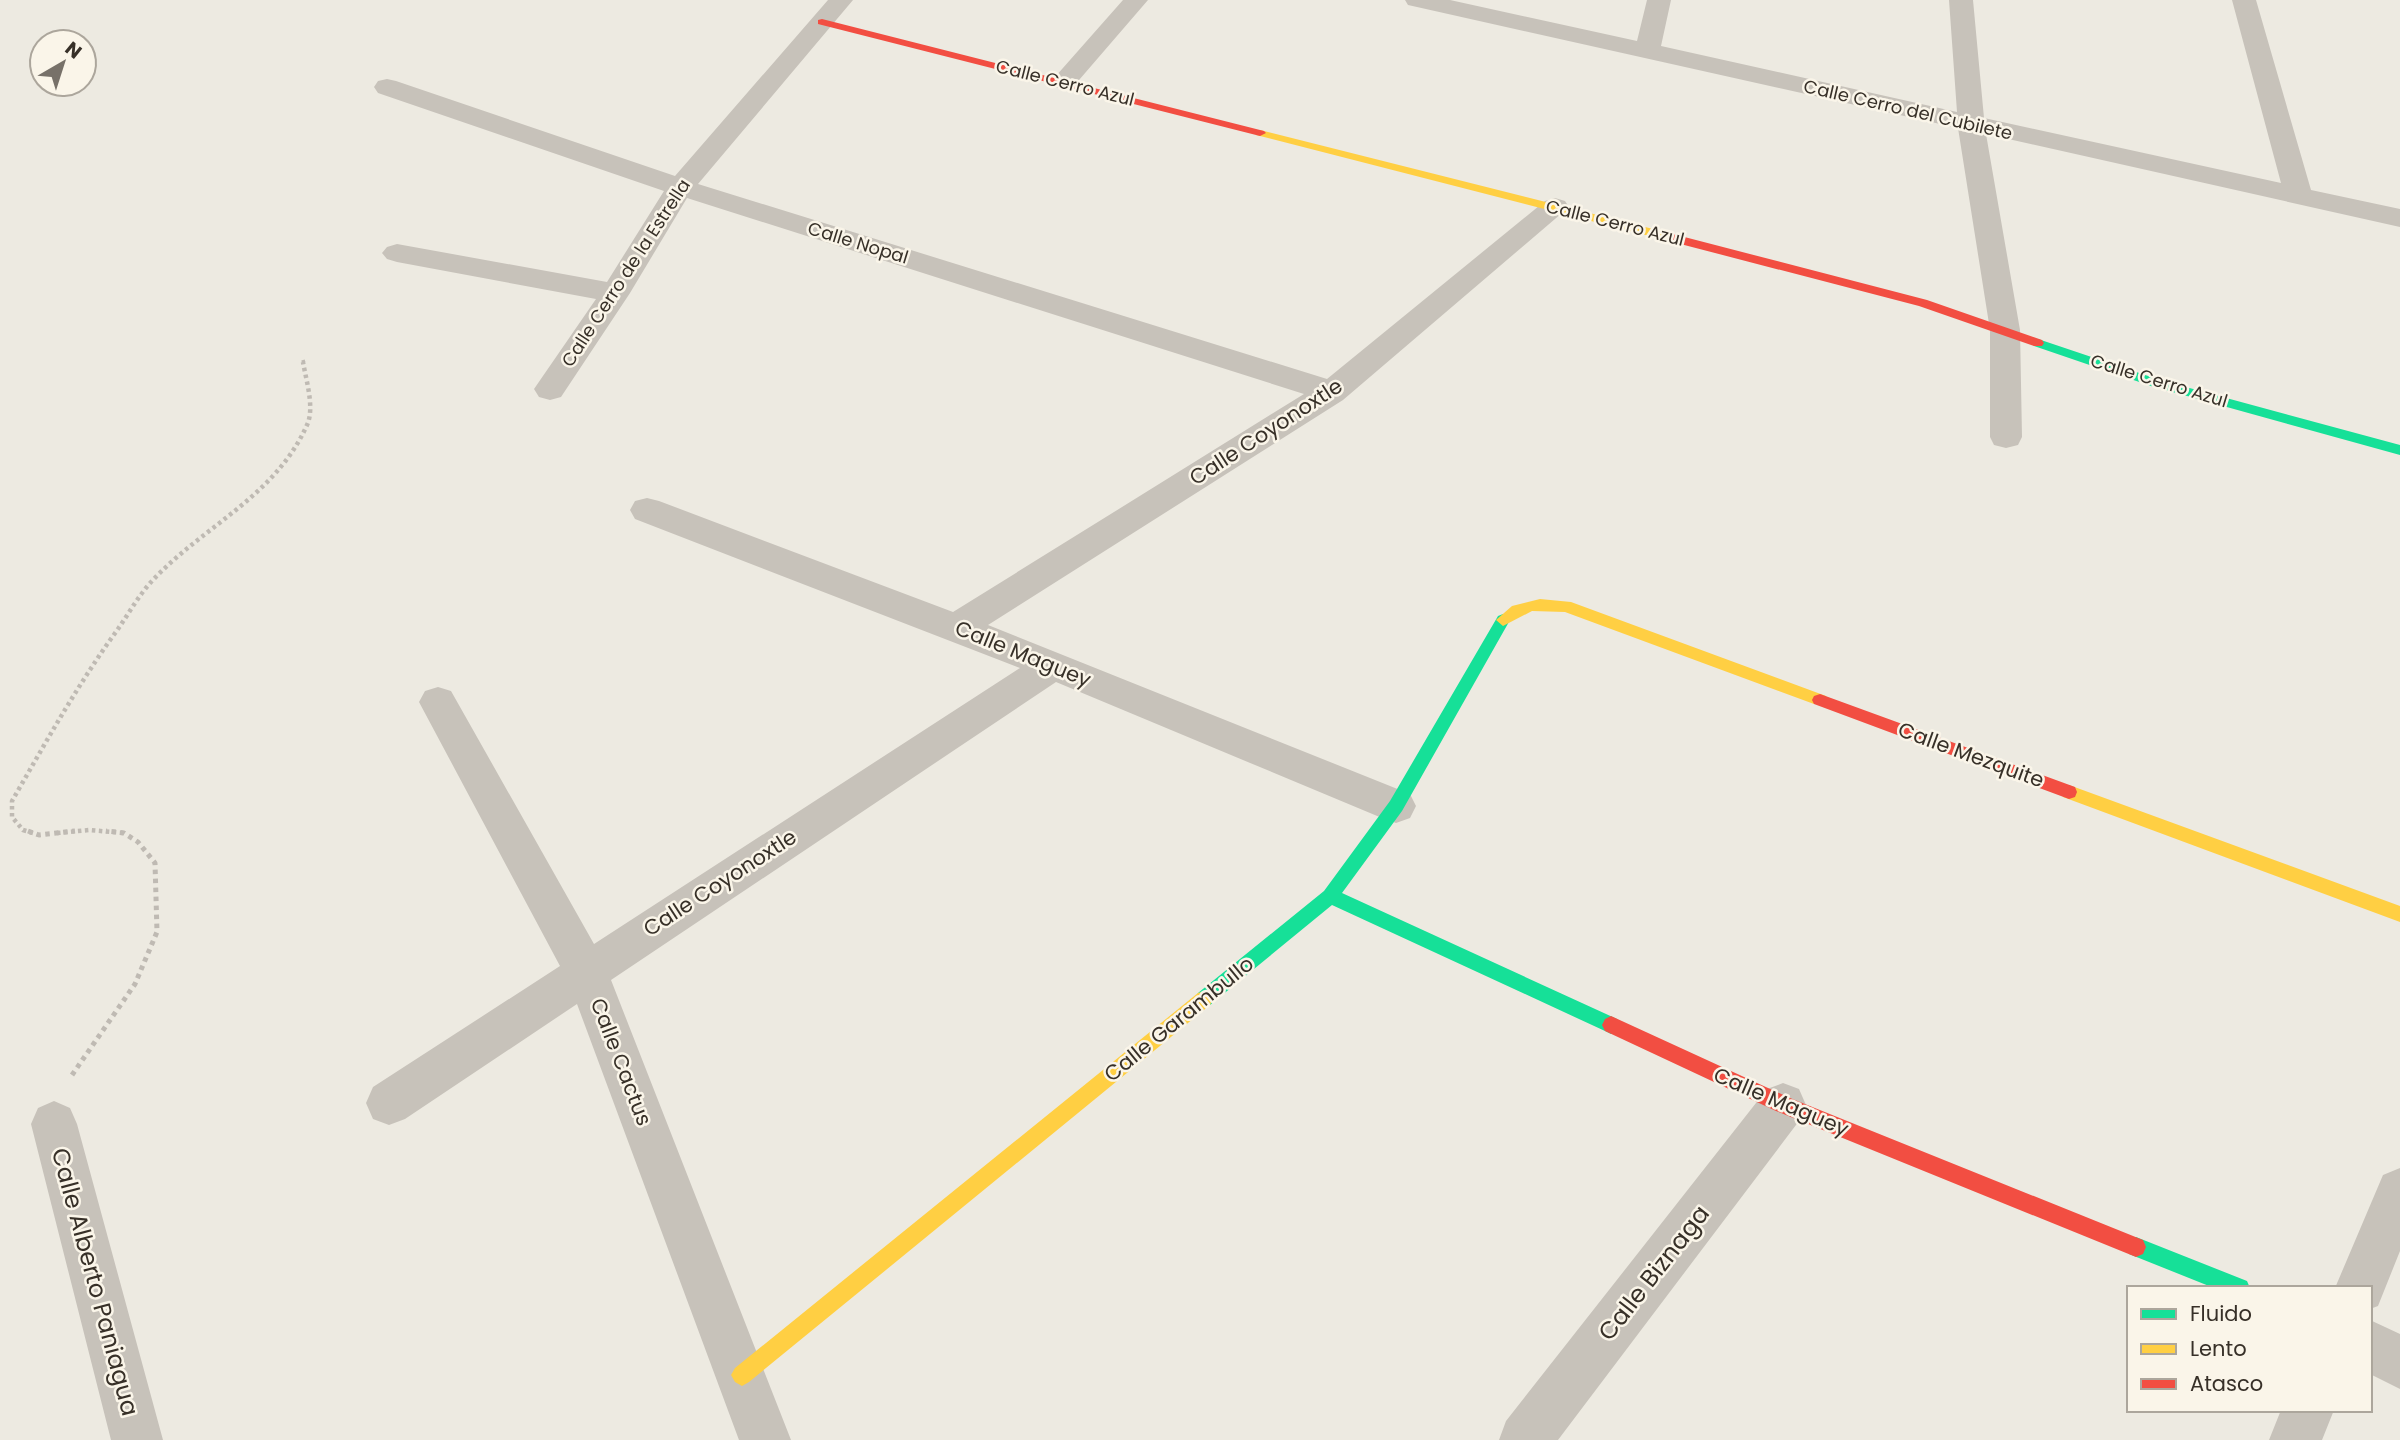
<svg xmlns="http://www.w3.org/2000/svg" width="2400" height="1440" font-family="Poppins,sans-serif">
  <rect width="100%" height="100%" fill="#edeae1"/>
  <g fill="none" stroke-linecap="round" stroke-linejoin="round">
    <!-- path-far2 -->
    <path stroke="#bfbab3" stroke-width="3.5" stroke-dasharray="2.5 2.5" stroke-linecap="butt" d="M303 360 304 364"/>
    <!-- path-far1 -->
    <path stroke="#bfbab3" stroke-width="4.5" stroke-dasharray="3.5 3.5" stroke-linecap="butt" d="M33 833 23 830 12 817V801C46 742 78 684 118 629 129 613 139 595 152 581 203 526 275 497 307 425 315 408 306 380 303 362
      M57 833 89 830 124 833"/>
    <!-- path -->
    <path stroke="#bfbab3" stroke-width="5" stroke-dasharray="4.5 4.5" stroke-linecap="butt" d="M28 831 39 835 75 831
      M72 1075 135 984 157 932 155 863 138 842 124 833 106 831"/>
    <!-- street -->
    <path fill="#c7c2ba" fill-rule="evenodd" d="M828 0H853L698 184 1327 379 1545 201 1555 198 1565 201 1569 207 1343 400 988 625 1410 794 1416 806 1410 818 1396 823 1382 818 1056 682 611 980 791 1440H739L577 1004 405 1119 389 1125 373 1119 366 1103 373 1087 560 966 419 702 425 691 438 687 451 691 594 944 1020 668 635 519 630 510 635 501 647 498 659 501 953 612 1304 394 687 198 630 293 561 397 550 400 539 397 534 389 596 299 397 262 387 259 382 253 387 247 397 244 607 282 664 191 378 93 374 87 378 81 387 79 396 81 675 176Z
      M1123 0H1148L1073 87 1064 90 1055 87 1051 82 1055 77Z
      M1405 0H1450L1637 41 1647 0H1671L1661 46 1957 112 1949 0H1973L1984 118 2281 183 2232 0H2256L2311 190 2400 209V227L1986 134 2020 330 2022 437 2018 445 2006 448 1994 445 1990 437V330L1958 128 1417 7 1408 5Z
      M1783 1083 1799 1089 1806 1105 1799 1121 1558 1440H1499L1506 1421 1767 1089Z
      M54 1101 70 1108 77 1124 163 1440H111L31 1124 38 1108Z
      M2400 1168V1251L2378 1306 2370 1309V1288H2335L2383 1175Z
      M2370 1320 2400 1334V1389L2370 1374Z
      M2281 1410H2334L2322 1440H2269Z"/>
    <!-- fast -->
    <path fill="#16e098" fill-rule="evenodd" d="M2038 339 2160 380 2400 445V455L2151 386 2034 346 2032 343Z
      M1503 614 1510 620 1402 811 1342 893 1617 1019 1620 1025 1617 1031 1611 1034 1605 1031 1332 905 1210 1005 1204 1007 1198 1005 1195 999 1198 993 1324 891 1390 801 1498 616Z
      M2136 1237 2247 1281 2250 1288H2214L2129 1254 2126 1247 2129 1240Z"/>
    <!-- slow -->
    <path fill="#ffcf43" fill-rule="evenodd" d="M1260 130 1673 234 1675 237 1669 241 1256 135V131Z
      M1540 599 1571 602 1826 696 1828 700 1826 704H1814L1565 612 1532 611 1503 626 1496 620 1512 606Z
      M2069 785 2400 906V922L2063 797 2061 792 2063 787Z
      M1204 991 1210 993 1213 999 1210 1005 749 1382 742 1386 735 1382 731 1375 735 1368 1198 993Z"/>
    <!-- jam -->
    <path fill="#f24e42" fill-rule="evenodd" d="M822 19 1264 131 1266 133 1260 136 818 24V20Z
      M1669 233 1927 300 2042 340 2044 343 2042 346H2034L1919 306 1665 240V234Z
      M1820 694 2075 787 2077 792 2075 797 2069 799 1814 704 1812 700 1814 696Z
      M1611 1016 1790 1098 2143 1240 2146 1247 2143 1254 2136 1257 1776 1111 1605 1031 1602 1025 1605 1019Z"/>
  </g>
  <g text-anchor="middle" stroke-width="5" stroke-linejoin="round" paint-order="stroke">
    <!-- far-street labels -->
    <g font-size="18" fill="#373028" stroke="#faf5e9">
      <text transform="translate(1065 83) rotate(14)" y="6">Calle Cerro Azul</text>
      <text transform="translate(1908 110) rotate(13)" y="6">Calle Cerro del Cubilete</text>
      <text transform="translate(1615 223) rotate(14)" y="6">Calle Cerro Azul</text>
      <text transform="translate(858 243) rotate(17)" y="6">Calle Nopal</text>
      <text transform="translate(626 273) rotate(-57)" y="6">Calle Cerro de la Estrella</text>
      <text transform="translate(2159 381) rotate(17)" y="6">Calle Cerro Azul</text>
    </g>
    <!-- street labels -->
    <g font-size="21" fill="#373028" stroke="#faf5e9">
      <text transform="translate(1266 432) rotate(-33)" y="7">Calle Coyonoxtle</text>
      <text transform="translate(1023 654) rotate(22)" y="7">Calle Maguey</text>
      <text transform="translate(1971 755) rotate(20)" y="7">Calle Mezquite</text>
      <text transform="translate(720 883) rotate(-33)" y="7">Calle Coyonoxtle</text>
      <text transform="translate(1179 1019) rotate(-39)" y="7">Calle Garambullo</text>
      <text transform="translate(621 1062) rotate(69)" y="7">Calle Cactus</text>
      <text transform="translate(1781 1102) rotate(23)" y="7">Calle Maguey</text>
    </g>
    <!-- near-street labels -->
    <g font-size="24" fill="#373028" stroke="#faf5e9">
      <text transform="translate(1654 1273) rotate(-52)" y="8">Calle Biznaga</text>
      <text transform="translate(95 1282) rotate(75)" y="8">Calle Alberto Paniagua</text>
    </g>
  </g>
  <!-- legend -->
  <rect x="2127" y="1286" width="245" height="126" fill="#faf5e9" stroke="#aca69c" stroke-width="2"/>
  <rect x="2141" y="1309" width="35" height="10" fill="#16e098" stroke="#aca69c" stroke-width="2"/>
  <text x="2190" y="1321" font-size="21" fill="#373028">Fluido</text>
  <rect x="2141" y="1344" width="35" height="10" fill="#ffcf43" stroke="#aca69c" stroke-width="2"/>
  <text x="2190" y="1356" font-size="21" fill="#373028">Lento</text>
  <rect x="2141" y="1379" width="35" height="10" fill="#f24e42" stroke="#aca69c" stroke-width="2"/>
  <text x="2190" y="1391" font-size="21" fill="#373028">Atasco</text>
  <!-- north arrow -->
  <g transform="translate(63 63) rotate(39)"><circle r="33" fill="#faf5e9" stroke="#aca69c" stroke-width="2"/>
  <path d="M0-5L12 26L0 18L-12 26Z" fill="#777169"/>
  <text y="-10" font-size="19" font-weight="bold" text-anchor="middle" fill="#373028">N</text>
  </g>
</svg>
